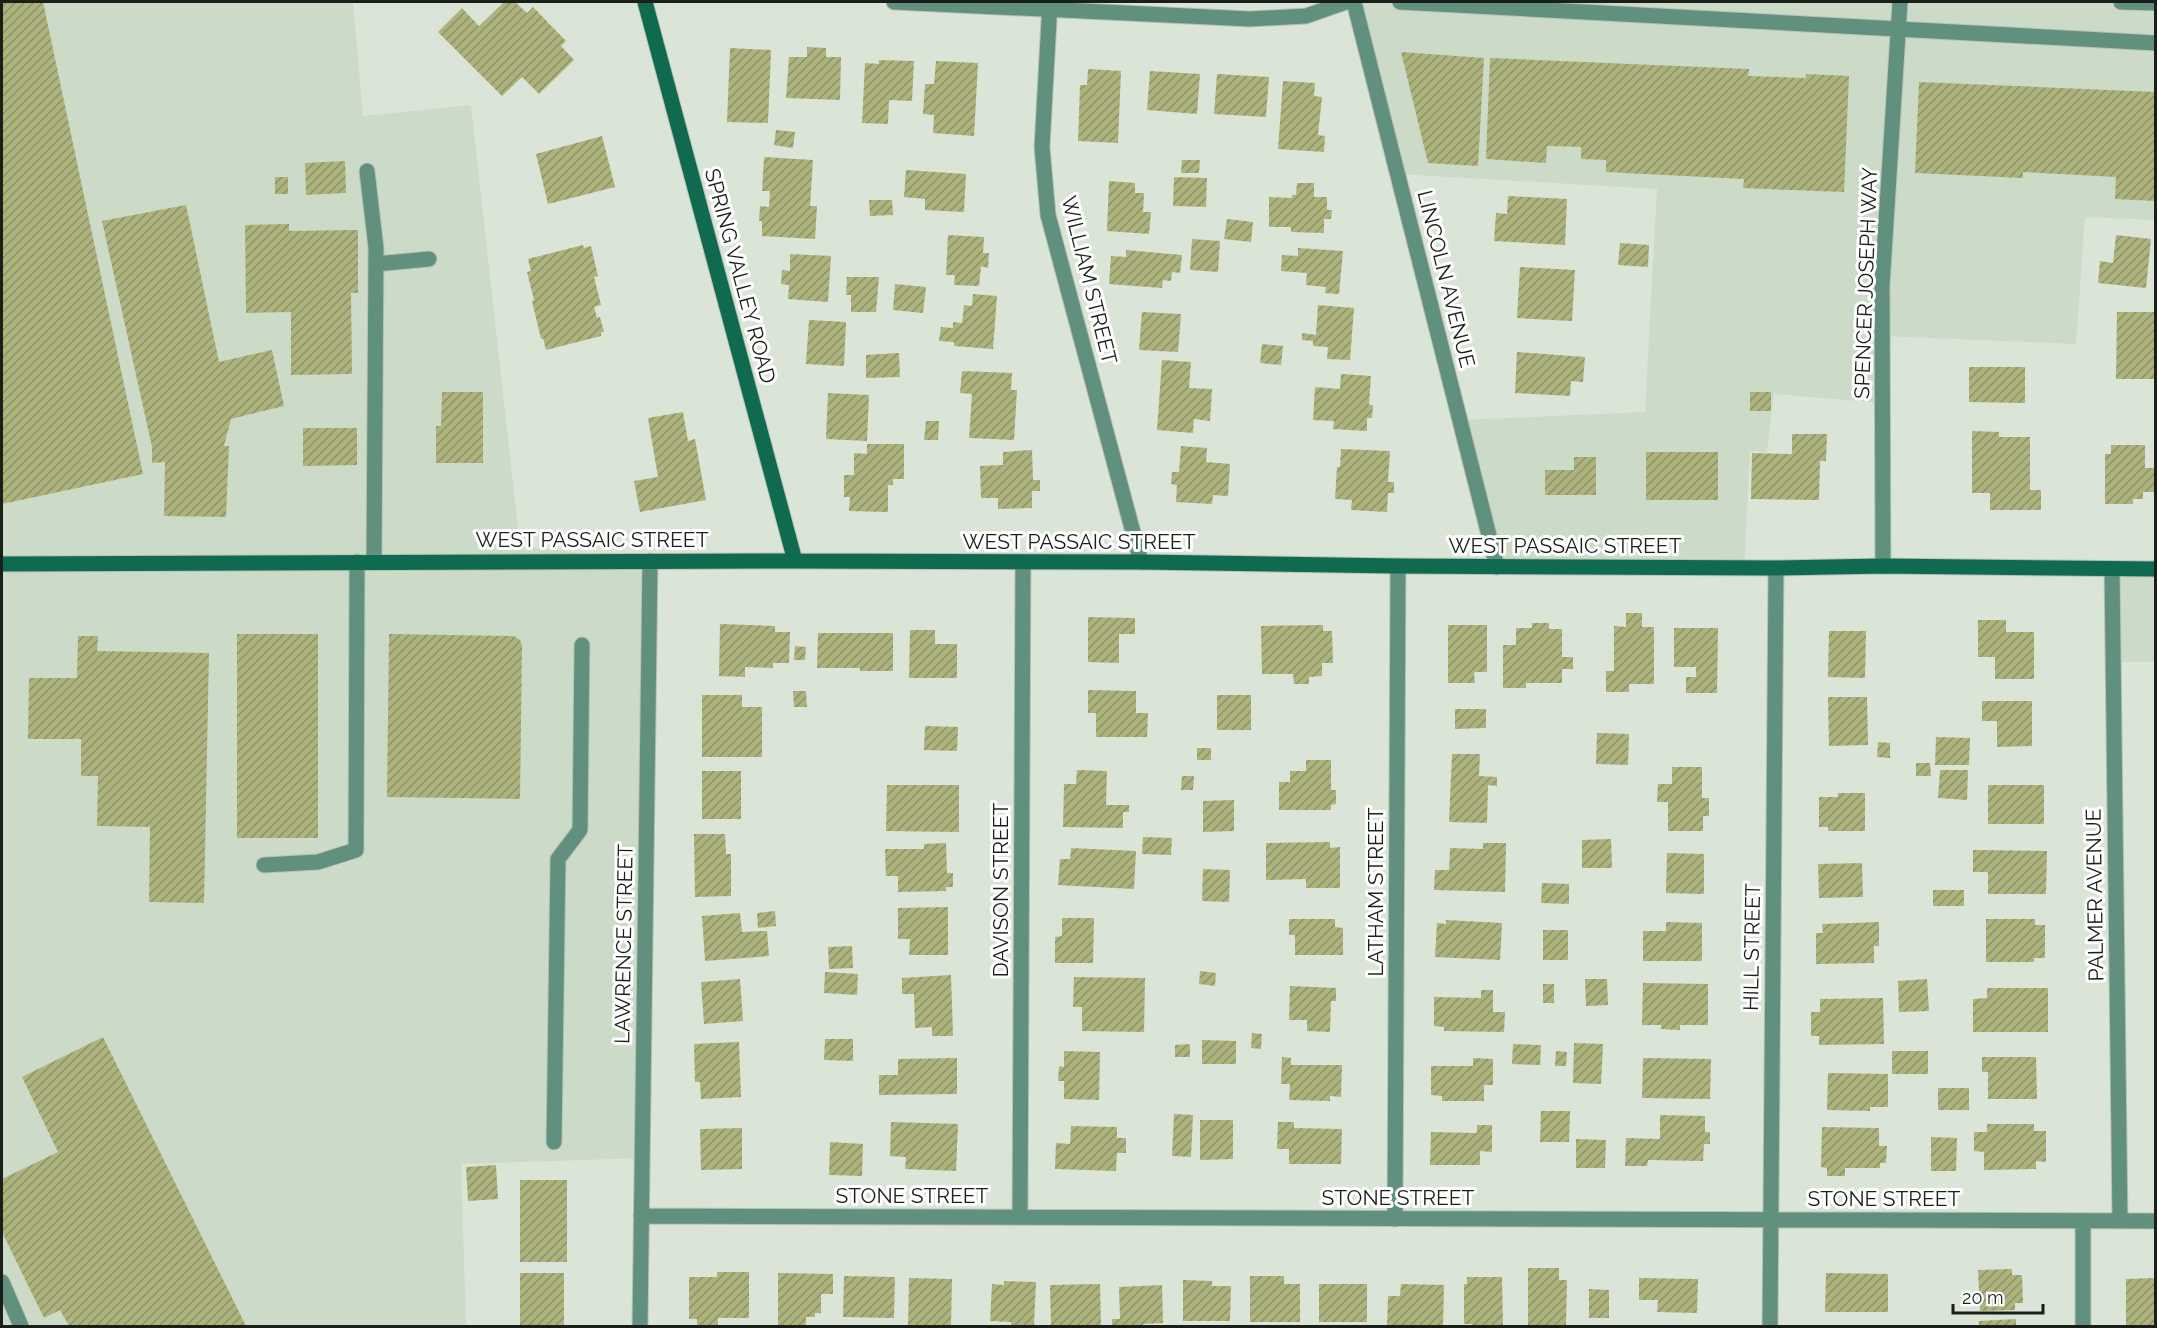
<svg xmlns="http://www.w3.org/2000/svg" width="2157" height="1328" font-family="Raleway,sans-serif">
  <defs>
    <pattern id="building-hatch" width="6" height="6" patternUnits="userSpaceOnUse" patternTransform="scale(1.5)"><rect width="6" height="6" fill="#aeb37d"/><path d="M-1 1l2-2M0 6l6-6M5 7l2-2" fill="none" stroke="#8d9166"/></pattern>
  </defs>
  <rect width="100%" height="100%" fill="#dae5d7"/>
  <!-- built -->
  <path fill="#cbdbc8" d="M2 2H353L363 116 471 105 520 546 650 561 642 1158 461 1164 466 1326H2Z
    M1354 2H2155V220L2085 217 2076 344 1883 336V403L1774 394 1767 452 1750 451 1744 568 1497 567 1460 420 1645 412 1657 189 1398 174Z
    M2112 569H2155V662H2113Z"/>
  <!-- building -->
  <path fill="url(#building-hatch)" d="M2 2H43L143 474 2 504Z
    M504 2H515L527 13 533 7 566 41 561 46 574 60 539 94 522 77 502 96 438 32 462 8 479 26Z
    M807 47 826 48V57H841L840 100 786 98 789 57H807Z
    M730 48 771 50 768 123 727 122Z
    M1401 52 1484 58 1478 166 1428 163Z
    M1490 58 1749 69 1748 76 1806 78V74L1849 76 1844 192 1743 188 1744 179 1606 172V160L1581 159V147L1547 146 1546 163 1486 159Z
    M879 60 914 61 912 101 889 100 888 124 862 123 865 63 879 64Z
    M936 61 978 63 974 136 933 133 934 115 923 114 925 84H934Z
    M1088 69 1121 71 1118 143 1078 141 1080 85H1087Z
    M1150 71 1200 74 1197 114 1147 110Z
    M1217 74 1269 77 1266 117 1214 114Z
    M1283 81 1315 83 1314 96 1322 97 1318 135 1325 136 1324 152 1278 149Z
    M1919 82 2156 92V201L2115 199 2116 177 2023 172V178L1915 173Z
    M776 130 795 132 793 148 774 145Z
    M602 136 615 187 548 204 536 154Z
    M764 157 813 160 810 206H817L815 239 762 236V221H759L760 206 769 207 770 191H762Z
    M1182 160H1200L1199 173H1181Z
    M345 161 346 193 306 195 305 163Z
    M906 170 966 174 964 212 925 210V199L904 197Z
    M275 177H288V194H275Z
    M1174 177 1207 178 1206 207 1173 206Z
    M1109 181 1135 183V193H1144L1143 212H1151L1149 234 1107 231Z
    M1297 183H1314V197H1327V210H1332L1331 219H1324V233L1291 232V227H1269V197L1292 198V195H1296Z
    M1508 196 1567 199 1565 245 1494 241 1496 213 1507 214Z
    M869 200H892L893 215 870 216Z
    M186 205 219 362 272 350 284 406 231 419 224 446H229L226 517 164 516 165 462 152 463V447L102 221Z
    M1227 219 1253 222 1251 242 1224 239Z
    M289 224V231L358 230V293H351L352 374 291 375V312L246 313 245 225Z
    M948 235 984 237 983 253H989L988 268 981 266 979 286 954 285 955 275H946Z
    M2116 235 2151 239 2146 288 2098 283 2100 261 2113 263Z
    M1192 239 1220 241 1218 272 1190 270Z
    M1620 243 1649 245 1648 267 1618 265Z
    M583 245 584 248 591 246 598 276 594 277 601 305 594 307 597 318 600 317 604 332H601V336L546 350 543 338 541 339 532 301 534 300 527 272 531 271 528 259Z
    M1298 248 1343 251 1339 294 1325 293 1326 287 1306 285 1307 273 1281 271 1282 255 1298 256Z
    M1126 250 1182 255 1180 273 1172 272 1171 281 1163 280 1162 288 1109 284 1111 256 1126 257Z
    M790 254 831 256 828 302 788 299 789 285 781 284 782 270 790 271Z
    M1520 267 1575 270 1572 321 1517 318Z
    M847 277H879L876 312H851V295H846Z
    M895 284 926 287 923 313 893 310Z
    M973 294 997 296 993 349 954 346V342L939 341 941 327 953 328V322L962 323 964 305 972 306Z
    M1318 305 1354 308 1350 360 1327 359 1328 347 1313 346V341L1302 340V333L1316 335Z
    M1142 312 1181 314 1178 352 1139 350Z
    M2117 312H2156V379H2116Z
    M809 320 846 322 844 366 806 364Z
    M1262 344 1283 346 1281 365 1260 363Z
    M1517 352 1585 357 1583 382 1571 381 1570 396 1515 393Z
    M899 353 900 377 866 378V355Z
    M1162 360 1191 362 1189 388 1212 389 1210 421 1194 419 1193 433 1157 430Z
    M1969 367H2025V403L1969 402Z
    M962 371 1012 373 1011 390H1017L1014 440 969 438 972 394 960 393Z
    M1341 374 1371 376 1369 405H1373L1372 418H1367V431L1333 429 1334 421 1313 420 1315 387 1340 389Z
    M442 392H483V463H436V426H441Z
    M1750 392H1771V411H1750Z
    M828 393 869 395 867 441 826 439Z
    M683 412 688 441 695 439 706 500 640 512 634 481 658 477 648 418Z
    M926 421H939L938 440H924Z
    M303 428H357V465L303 466Z
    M1972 431 1999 432V437H2030V490H2041V510H1990V493H1972Z
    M1792 434H1827L1826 461H1820L1819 500 1751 499 1752 453 1792 454Z
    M867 444H904V479H893V485H888V512L849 511 850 497H844V475H854V453L867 454Z
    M2111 445H2145V468H2156V492H2143V499H2133V504H2105V454H2111Z
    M1181 446 1207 448 1206 462 1230 464 1228 496 1213 495 1212 504 1176 502 1177 485 1171 484 1172 472H1179Z
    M1341 449 1390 451 1388 482H1394V493H1388L1387 512 1351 510 1352 500 1335 499 1337 467H1340Z
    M1032 450 1033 480H1040V491H1032V508L998 509V498H981L980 466 1003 465V452Z
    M1646 452H1718V500H1646Z
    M1574 457H1596V495H1545V470H1574Z
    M1626 613H1642V627H1654V684H1629V692H1606V671H1614V626L1626 627Z
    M1088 617 1135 618V634H1119V663L1088 662Z
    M1978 620H2006V632H2034V679H1995V657H1978Z
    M1532 623H1549V629H1562V657H1573V669H1562V683H1526V688H1503V645H1516V628H1532Z
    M720 624 775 626V632H790L789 663H773V668L745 667V677L719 676Z
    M1323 625V631H1332L1333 663H1322V676L1309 677V684H1294L1293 674H1262L1261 626Z
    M1448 625H1487V672H1474L1475 683H1448Z
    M1674 628H1718L1717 693H1686V677H1696V667H1674Z
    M910 630H935V644H957V678H909Z
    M1829 631H1866L1865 678 1828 677Z
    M818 633H893V671H860V668H817Z
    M237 634H318V838H237Z
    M389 634 514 636 520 640 522 645 520 799 387 797Z
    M78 636H98L97 651 209 653 204 903 149 902 150 827 97 826 98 776H81V739H28L29 678H77Z
    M795 646 806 647 805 660H794Z
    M1088 690 1136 691V713H1148L1147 737H1096V713H1088Z
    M793 691H806L807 707H794Z
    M702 695H742V707H762V757H702Z
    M1217 695H1251V730H1217Z
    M1828 697H1867L1868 745 1829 746Z
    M1982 701H2032V746L1997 747V721H1982Z
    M1455 709H1486V728L1455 729Z
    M925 726 958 727 957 751 924 750Z
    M1597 733 1629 734 1628 765 1596 764Z
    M1936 737 1970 738 1969 765H1935Z
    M1878 742 1890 743V758L1877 757Z
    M1197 748H1211V760H1197Z
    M1452 754H1480L1479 776 1497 777V786L1488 785 1487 823 1449 822Z
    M1306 760H1331V790H1336V804L1331 805V810H1279V782H1290V771H1306Z
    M1916 763H1930L1931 776H1916Z
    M1672 767H1702V798H1709V816H1703V831H1668V802H1657L1658 784H1672Z
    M1077 770 1107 771 1106 805H1129V812H1123V828L1063 827 1064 784H1076Z
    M1940 770H1968L1967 800 1938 798Z
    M702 771H741V819H702Z
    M1182 776H1194L1193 790H1181Z
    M887 785H959V832L886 831Z
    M1988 785H2044V824H1988Z
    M1838 793H1865V831H1828V827H1819V797H1838Z
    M1234 800V831L1203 832V801Z
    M694 834H725L726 854H731V896L695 897Z
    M1143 837 1172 838 1171 855 1142 854Z
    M1611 839 1612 868H1582V840Z
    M1330 842V848L1340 847V888H1306V879L1266 880V843Z
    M946 843 947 873H953V887H946V891L898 892V876H886L885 849H924V844Z
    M1483 843H1506L1505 892 1434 890 1435 870H1449L1450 848 1483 849Z
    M1071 848 1136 851 1134 889 1058 885 1060 859H1070Z
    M1973 850 2047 851 2046 894H1988V872H1973Z
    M1667 853 1704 854V894L1666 893Z
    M1862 863 1863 897 1819 898 1818 864Z
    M1203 869 1230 870 1229 902 1202 901Z
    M1542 883 1569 884V904L1541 903Z
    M1933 890H1964V906H1933Z
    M948 907V955H909L910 939H898V908Z
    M775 911 776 926 758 928 757 913Z
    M740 913 742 932 767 931 769 956 705 961 702 916Z
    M1062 918H1094L1093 963H1055V937L1062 936Z
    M1289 919H1335V927L1343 928V955H1295V935H1289Z
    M1986 919H2035V925H2045V958H2034V962H1986Z
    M1446 920 1502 923 1500 960 1435 957 1437 923 1446 924Z
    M1666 922 1702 923V961H1643V931H1666Z
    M1879 922V946H1874V963L1816 964V933H1823L1822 924Z
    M1543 930H1568V960H1543Z
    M852 946 853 968 829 969 828 947Z
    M1200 971 1216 973 1215 986 1199 984Z
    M825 972 858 974 857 995 824 993Z
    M951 975 953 1036H932V1027L915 1028 914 994H902V978Z
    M1074 977 1145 978 1144 1032 1082 1031V1007H1073Z
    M740 979 743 1021 704 1024 701 982Z
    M1585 979H1607L1608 1005 1586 1006Z
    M1927 979 1929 1011 1899 1012 1898 981Z
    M1643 983 1708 984V1025H1680V1030L1661 1029V1025H1642Z
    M1543 984H1554V1003H1543Z
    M1290 986 1336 988V1001H1331L1330 1032 1307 1031V1020H1289Z
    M1987 988H2048V1032H1973V999L1987 998Z
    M1481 990H1493V1012H1505L1504 1032 1444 1031V1027L1434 1026V997L1481 998Z
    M1883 998 1884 1044 1819 1045V1036H1811V1012H1820V999Z
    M1252 1033 1262 1034 1261 1049 1251 1048Z
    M103 1037 246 1326H69L60 1310 44 1318 2 1232V1179L58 1152 22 1077Z
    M825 1039H853V1061L824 1060Z
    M1202 1040 1236 1041V1064H1202Z
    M739 1042 741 1097 701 1099 700 1082H695L694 1044Z
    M1574 1043 1603 1044 1601 1084 1573 1083Z
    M1190 1044V1057H1175V1045Z
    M1513 1044 1541 1045 1540 1065 1512 1064Z
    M1064 1051 1100 1052 1099 1100 1064 1099V1081H1058L1059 1066 1064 1067Z
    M1556 1051 1567 1052 1566 1066H1555Z
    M1892 1051H1928V1074H1892Z
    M1282 1057 1291 1058V1065H1342L1341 1097 1330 1096V1101L1289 1100 1290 1084H1281Z
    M1982 1057H2036L2037 1099H1988V1072H1982Z
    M957 1058V1094L879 1095V1075H898V1059Z
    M1473 1058 1493 1059V1085H1484V1101H1442V1096L1431 1095V1066H1473Z
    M1643 1058 1711 1059 1710 1099 1642 1098Z
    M1828 1073 1888 1074V1107H1870V1111L1827 1110Z
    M1938 1088H1969V1110H1938Z
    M1541 1111H1570L1569 1142H1540Z
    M1174 1114 1193 1115 1191 1157 1172 1156Z
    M1660 1115 1705 1116V1132H1710V1144H1704L1703 1161 1648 1160 1647 1166H1625L1626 1138 1660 1139Z
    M1200 1120H1233V1159L1200 1160Z
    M891 1122 958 1124 956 1171 905 1169 906 1157 890 1156Z
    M1278 1122H1294V1128L1342 1129 1341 1164H1289V1149H1277Z
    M1987 1124H2034V1131H2046V1162L2036 1161V1169L1984 1170V1152L1974 1151V1132H1987Z
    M1477 1125H1492V1152L1480 1151V1165H1430L1431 1132 1477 1133Z
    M1071 1126 1117 1127V1138H1126V1153H1117L1116 1171 1055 1169 1056 1143 1070 1144Z
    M1822 1127 1879 1128V1146H1887L1886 1163H1880V1168H1845V1176H1827V1168L1821 1167Z
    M742 1128V1169L701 1170 700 1129Z
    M1931 1137 1957 1138 1956 1171H1931Z
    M1576 1139 1606 1140 1605 1168H1576Z
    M830 1142 863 1144 862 1176 829 1175Z
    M496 1165 498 1199 468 1201 466 1167Z
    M520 1180H567V1262H520Z
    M1528 1268H1559V1280H1567L1566 1326H1528Z
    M2012 1269V1275H2022L2023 1303H2015V1310L1980 1311 1978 1270Z
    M717 1272H749V1318H718V1326H697V1319H689V1277H717Z
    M520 1273H564V1326H520Z
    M778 1273 833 1274V1294H821V1313H815V1317H806V1326H778Z
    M1826 1273 1888 1274V1312H1825Z
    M844 1276 895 1277 894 1318 843 1317Z
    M1250 1276H1284V1284H1300V1322H1250Z
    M1467 1277H1502L1503 1326H1472V1324H1464V1284H1467Z
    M909 1278 952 1279 951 1326H908Z
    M1639 1278 1698 1279 1697 1313 1657 1312 1658 1300H1639Z
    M2156 1278V1326H2126V1279Z
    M1183 1280 1212 1281V1286H1231L1230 1321H1183Z
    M1004 1281 1036 1282 1034 1326H1011V1322L990 1321 992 1284 1004 1285Z
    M1100 1284 1101 1325 1051 1326 1050 1285Z
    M1319 1284H1367V1322H1319Z
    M1401 1284 1444 1285 1443 1326H1387L1388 1296H1400Z
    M1162 1285 1163 1323 1143 1324V1326H1112V1319H1120L1119 1287Z
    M1589 1289 1609 1290V1318H1589Z
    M2016 1319V1326H1979V1321Z"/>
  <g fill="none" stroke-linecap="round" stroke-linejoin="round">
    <!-- lane casing -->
    <g stroke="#b8c1b5" stroke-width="17">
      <path id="lane" d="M367 171 376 248 374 562
        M376 264 429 259
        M264 865 318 862 356 850 357 562
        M554 1142 558 859 580 830 582 645
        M2 1282 21 1326"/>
    </g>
    <!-- street casing -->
    <g stroke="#b8c1b5" stroke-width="17">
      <path id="street" d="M894 2 1250 19 1306 16 1346 2
        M1050 2 1042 147 1048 215 1141 562
        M1354 2 1497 567
        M1400 2 2156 43
        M2121 2 2156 3
        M1883 566 1882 286 1900 2
        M2112 569 2120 1221
        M641 1216 2156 1221
        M1020 1217 1023 562
        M1395 1219 1398 566
        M2083 1221V1326
        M640 1326 650 561
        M1770 1326 1776 568"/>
    </g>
    <!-- secondary casing -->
    <g stroke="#b8c1b5" stroke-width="17">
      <path id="secondary" d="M645 2 795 561
        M2 564 795 561 1141 562 1398 566 1776 568 1883 566 2156 569"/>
    </g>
    <!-- lane -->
    <use href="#lane" stroke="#61917e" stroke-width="15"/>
    <!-- street -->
    <use href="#street" stroke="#61917e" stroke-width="15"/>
    <!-- secondary -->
    <use href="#secondary" stroke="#106a50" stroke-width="15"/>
  </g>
  <g text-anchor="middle" stroke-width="6" stroke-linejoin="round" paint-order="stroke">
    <!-- street labels -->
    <g font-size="21" fill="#1b1f1a" stroke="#fff">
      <text transform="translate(740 276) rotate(75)" y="7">SPRING VALLEY ROAD</text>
      <text transform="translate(1446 279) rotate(76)" y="7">LINCOLN AVENUE</text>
      <text transform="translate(1089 280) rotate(76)" y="7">WILLIAM STREET</text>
      <text transform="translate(1866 283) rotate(-88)" y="7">SPENCER JOSEPH WAY</text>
      <text x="592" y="547">WEST PASSAIC STREET</text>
      <text x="1079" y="549">WEST PASSAIC STREET</text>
      <text x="1565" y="553">WEST PASSAIC STREET</text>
      <text transform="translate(1001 890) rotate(-90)" y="7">DAVISON STREET</text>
      <text transform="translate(1376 892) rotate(-90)" y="7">LATHAM STREET</text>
      <text transform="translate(2095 895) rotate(-91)" y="7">PALMER AVENUE</text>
      <text transform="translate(624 944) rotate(-89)" y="7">LAWRENCE STREET</text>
      <text transform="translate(1752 947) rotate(-89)" y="7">HILL STREET</text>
      <text x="912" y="1203">STONE STREET</text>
      <text x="1398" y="1205">STONE STREET</text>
      <text x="1884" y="1206">STONE STREET</text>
    </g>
  </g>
  <!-- border -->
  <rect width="2157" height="1328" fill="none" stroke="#1b1f1a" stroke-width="6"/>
  <!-- scale -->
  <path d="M1953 1304v9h90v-9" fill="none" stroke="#1b1f1a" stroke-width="3"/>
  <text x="1962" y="1304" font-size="18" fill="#1b1f1a" stroke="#ffffff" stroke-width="4.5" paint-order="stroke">20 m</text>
</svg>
